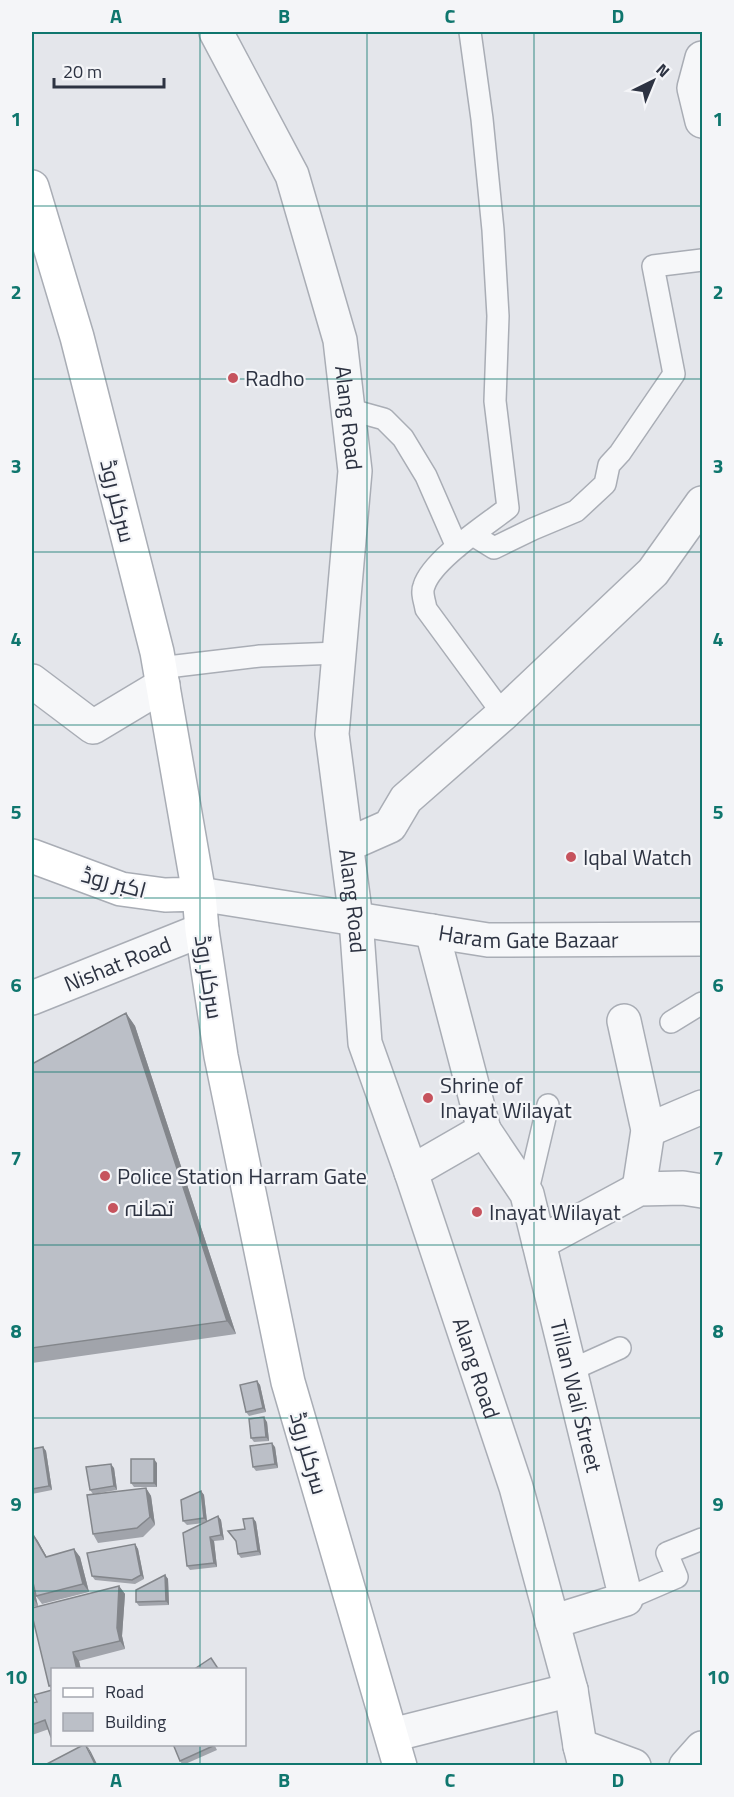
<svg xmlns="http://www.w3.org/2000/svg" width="734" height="1797" font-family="'Titillium Web',Cairo,sans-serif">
  <rect width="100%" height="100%" fill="#e4e6eb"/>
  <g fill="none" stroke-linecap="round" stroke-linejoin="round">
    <!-- service casing -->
    <g stroke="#a9adb5" stroke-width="24">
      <path id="service" d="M470 32 482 119 493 230 498 316 495 401 508 508C485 526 432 560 424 586 421 593 425 602 426 609L503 714
        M348 409 384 419 403 438 426 476 457 547
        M473 535 494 548 533 529 576 511 605 484 609 465 620 453 674 374 653 266 702 260
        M159 668 260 656 338 653
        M671 1022 702 1003
        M527 1194 548 1105
        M571 1370 620 1348
        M626 1599 677 1577 667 1553 702 1539"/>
    </g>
    <!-- minor casing -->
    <g stroke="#a9adb5" stroke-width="36">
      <g id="minor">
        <path id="s1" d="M216 32 292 175 340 340 355 471 332 734 356 919 365 1043 411 1172 516 1487 571 1690 580 1746 585 1766"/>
        <path d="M702 58 694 88 702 121"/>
        <path d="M32 681 93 727 163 685"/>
        <path d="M347 845 390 826 406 799 503 714 653 572 702 503"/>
        <path id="s2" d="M199 894 488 940 702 939"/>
        <path d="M624 1021 648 1130 639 1189"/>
        <path id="s3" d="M484 1130 527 1194 626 1599 552 1622"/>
        <path d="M648 1130 702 1107"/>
        <path d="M411 1172 484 1130 432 931"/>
        <path d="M539 1243 639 1189 683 1188 702 1191"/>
        <path d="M392 1735 571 1690"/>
        <path d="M580 1746 634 1766"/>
        <path d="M686 1766 702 1748"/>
      </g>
    </g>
    <!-- tertiary casing -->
    <g stroke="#a9adb5" stroke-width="36">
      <g id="tertiary">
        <path id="s4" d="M32 998 202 930"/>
      </g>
    </g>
    <!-- secondary casing -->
    <g stroke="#a9adb5" stroke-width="36">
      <path id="secondary" d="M32 187 77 337 157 652 199 894 202 930 221 1056 288 1382 400 1766
        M32 856 121 889 165 895 199 894"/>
    </g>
    <!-- service -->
    <use href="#service" stroke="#f6f7f9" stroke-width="21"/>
    <!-- minor -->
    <use href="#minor" stroke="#f6f7f9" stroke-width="33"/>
    <!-- tertiary -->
    <use href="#tertiary" stroke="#f6f7f9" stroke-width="33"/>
    <!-- secondary -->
    <use href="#secondary" stroke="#fff" stroke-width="33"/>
  </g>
  <!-- wall -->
  <path fill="#a1a4ab" d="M126 1013 135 1026 236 1334 32 1363V1064Z
    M257 1381 260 1385 266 1412 249 1416 246 1412Z
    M267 1422 269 1441 254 1442 251 1438Z
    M43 1447 46 1451 52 1490 32 1494V1449Z
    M275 1447 278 1468 256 1471 253 1467Z
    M157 1463V1487H134L131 1483Z
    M114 1468 117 1490 93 1494 90 1490Z
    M146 1488 151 1496 155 1525 143 1537 98 1543 93 1534Z
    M201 1491 204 1495 207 1521 218 1516 221 1520 224 1540 214 1541 217 1567 190 1570 187 1566 204 1523 187 1525 183 1521Z
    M253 1518 256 1522 261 1555 241 1558 238 1554 236 1542 228 1531 245 1529Z
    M32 1533 47 1557 74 1549 80 1557 89 1592 42 1604 36 1596Z
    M135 1544 138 1549 144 1579 135 1584 95 1580 92 1576Z
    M165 1575 168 1579 169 1605 139 1606 136 1602Z
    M32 1581 38 1606 32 1607Z
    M119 1586 125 1594 122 1636 125 1649 79 1661 81 1670H52V1739L49 1729 32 1735V1703L37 1702 34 1695 52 1690 49 1686 32 1615V1608Z
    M173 1744H214L217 1750 183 1765 180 1761Z"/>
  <!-- shaded-wall -->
  <path fill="#83868b" d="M126 1013 135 1026 236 1334 227 1321Z
    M257 1381 260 1385 266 1412 263 1408Z
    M264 1417 267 1422 269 1441 266 1437Z
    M272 1443 275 1447 278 1468 275 1464Z
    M43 1447 46 1451 52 1490 49 1486Z
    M154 1459 157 1463V1487L154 1483Z
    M111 1464 114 1468 117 1490 114 1486Z
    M146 1488 151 1496 155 1525 150 1517Z
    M201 1491 204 1495 207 1522 204 1518Z
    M218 1516 221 1520 224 1540 221 1535Z
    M253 1518 256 1522 261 1555 258 1551Z
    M32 1533 38 1541 51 1565 46 1557Z
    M210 1537 214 1541 217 1567 214 1563Z
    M135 1544 138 1549 144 1579 141 1575Z
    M74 1549 80 1557 89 1592 83 1584Z
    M165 1575 168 1579 169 1605 166 1601Z
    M32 1581 38 1606 32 1596Z
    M119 1586 125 1594 122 1636 125 1649 120 1641 117 1628Z
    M73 1652 79 1661 81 1670H77Z
    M86 1744 91 1752 98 1766H96Z"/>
  <!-- building -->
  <path fill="#bbbfc7" stroke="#83868b" stroke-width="1.5" d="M126 1013 227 1321 32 1348V1064Z
    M257 1381 263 1408 246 1412 240 1385Z
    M264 1417 266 1437 251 1438 249 1419Z
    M272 1443 275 1464 253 1467 250 1446Z
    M43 1447 49 1486 32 1489V1449Z
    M131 1459H154V1483H131Z
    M111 1464 114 1486 90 1490 86 1467Z
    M146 1488 150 1517 137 1528 93 1534 87 1495Z
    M201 1491 204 1518 183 1521 181 1500Z
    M218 1516 221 1535 210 1537 214 1563 187 1566 183 1533Z
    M253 1518 258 1551 238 1554 236 1541 228 1531 245 1529 243 1519Z
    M32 1533 46 1557 74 1549 83 1584 36 1596 32 1578Z
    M135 1544 141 1575 132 1580 92 1576 87 1553Z
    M165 1575 166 1601 136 1602V1590Z
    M119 1586 117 1628 120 1641 73 1652 77 1670H52V1685L49 1686 32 1615V1608Z
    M211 1658 219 1670H193Z
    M52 1690V1737H51L45 1720 32 1725V1703L37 1702 34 1695Z
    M85 1744 96 1766H43Z
    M173 1744H213V1746L180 1761Z"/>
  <!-- grid -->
  <path fill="none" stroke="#0f766e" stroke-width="1.5" stroke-opacity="0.55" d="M200 32V1670M367 32V1766M534 32V1766M32 206H702M32 379H702M32 552H702M32 725H702M32 898H702M32 1072H702M32 1245H702M32 1418H702M32 1591H702M200 1744V1766"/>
  <!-- markers -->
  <g fill="#c6535d" stroke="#f4f5f8" stroke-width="2">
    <circle cx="233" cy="378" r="6"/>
    <circle cx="571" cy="857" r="6"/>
    <circle cx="428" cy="1098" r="6"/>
    <circle cx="105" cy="1176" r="6"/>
    <circle cx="113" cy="1208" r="6"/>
    <circle cx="477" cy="1212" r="6"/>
  </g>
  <g text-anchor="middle" stroke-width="4.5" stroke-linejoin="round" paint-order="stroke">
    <!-- poi labels -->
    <g font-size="22" fill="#2d3342" stroke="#f4f5f8" text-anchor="start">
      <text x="245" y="386">Radho</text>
      <text x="583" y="865">Iqbal Watch</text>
      <text x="440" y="1093">Shrine of<tspan x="440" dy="25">Inayat Wilayat</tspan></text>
      <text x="117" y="1184">Police Station Harram Gate</text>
      <text x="125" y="1216">تھانہ</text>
      <text x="489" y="1220">Inayat Wilayat</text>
    </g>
    <!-- street labels -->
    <g font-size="22" fill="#2d3342" stroke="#f4f5f8">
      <text dy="8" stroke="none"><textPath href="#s1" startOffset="412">Alang Road</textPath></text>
      <text transform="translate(118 501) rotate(76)" y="8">سرکلر روڈ</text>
      <text transform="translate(114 882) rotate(15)" y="8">اکبر روڈ</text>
      <text dy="8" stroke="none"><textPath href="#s1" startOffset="898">Alang Road</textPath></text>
      <text dy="8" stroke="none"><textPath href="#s2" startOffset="333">Haram Gate Bazaar</textPath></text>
      <text dy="8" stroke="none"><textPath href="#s4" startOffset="92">Nishat Road</textPath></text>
      <text transform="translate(209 977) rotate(81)" y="8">سرکلر روڈ</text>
      <text dy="8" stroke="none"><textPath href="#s1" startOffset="1384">Alang Road</textPath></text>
      <text dy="8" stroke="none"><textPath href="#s3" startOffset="285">Tillan Wali Street</textPath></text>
      <text transform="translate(309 1453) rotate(74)" y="8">سرکلر روڈ</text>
    </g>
  </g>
  <!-- border -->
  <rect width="734" height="1797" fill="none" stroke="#f4f5f8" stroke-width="66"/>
  <!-- legend -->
  <rect x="51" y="1668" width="195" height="78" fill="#f4f5f8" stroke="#a4a7af" stroke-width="1.5"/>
  <rect x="63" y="1688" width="30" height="9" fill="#ffffff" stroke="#a4a7af" stroke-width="1.5"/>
  <text x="105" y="1698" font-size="18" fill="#2d3342">Road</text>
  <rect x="63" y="1713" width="30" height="18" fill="#bbbfc7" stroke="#a4a7af" stroke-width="1.5"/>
  <text x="105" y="1728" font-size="18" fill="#2d3342">Building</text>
  <!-- north arrow -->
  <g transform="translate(653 81) rotate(43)" stroke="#f4f5f8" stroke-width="4.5" paint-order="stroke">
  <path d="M0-4.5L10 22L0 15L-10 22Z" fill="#2d3342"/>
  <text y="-9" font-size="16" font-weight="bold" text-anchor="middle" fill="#2d3342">N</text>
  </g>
  <!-- scale -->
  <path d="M54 78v9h110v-9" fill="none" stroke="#2d3342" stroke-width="3"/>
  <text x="63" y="78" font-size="18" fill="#2d3342" stroke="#f4f5f8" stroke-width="4.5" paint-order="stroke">20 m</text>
  <rect x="33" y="33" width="668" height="1731" fill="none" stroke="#0f766e" stroke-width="2"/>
  <g font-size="20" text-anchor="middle" font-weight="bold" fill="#0f766e">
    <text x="116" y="23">A</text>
    <text x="284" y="23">B</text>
    <text x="450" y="23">C</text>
    <text x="618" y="23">D</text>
    <text x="16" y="126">1</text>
    <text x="718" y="126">1</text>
    <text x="16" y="299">2</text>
    <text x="718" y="299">2</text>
    <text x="16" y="473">3</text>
    <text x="718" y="473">3</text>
    <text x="16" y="646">4</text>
    <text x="718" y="646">4</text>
    <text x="16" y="819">5</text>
    <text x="718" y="819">5</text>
    <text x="16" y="992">6</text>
    <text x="718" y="992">6</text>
    <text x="16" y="1165">7</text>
    <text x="718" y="1165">7</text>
    <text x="16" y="1338">8</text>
    <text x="718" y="1338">8</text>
    <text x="16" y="1511">9</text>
    <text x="718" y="1511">9</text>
    <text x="16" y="1684">10</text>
    <text x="718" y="1684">10</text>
    <text x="116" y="1787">A</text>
    <text x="284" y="1787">B</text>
    <text x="450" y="1787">C</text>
    <text x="618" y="1787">D</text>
  </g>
</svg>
